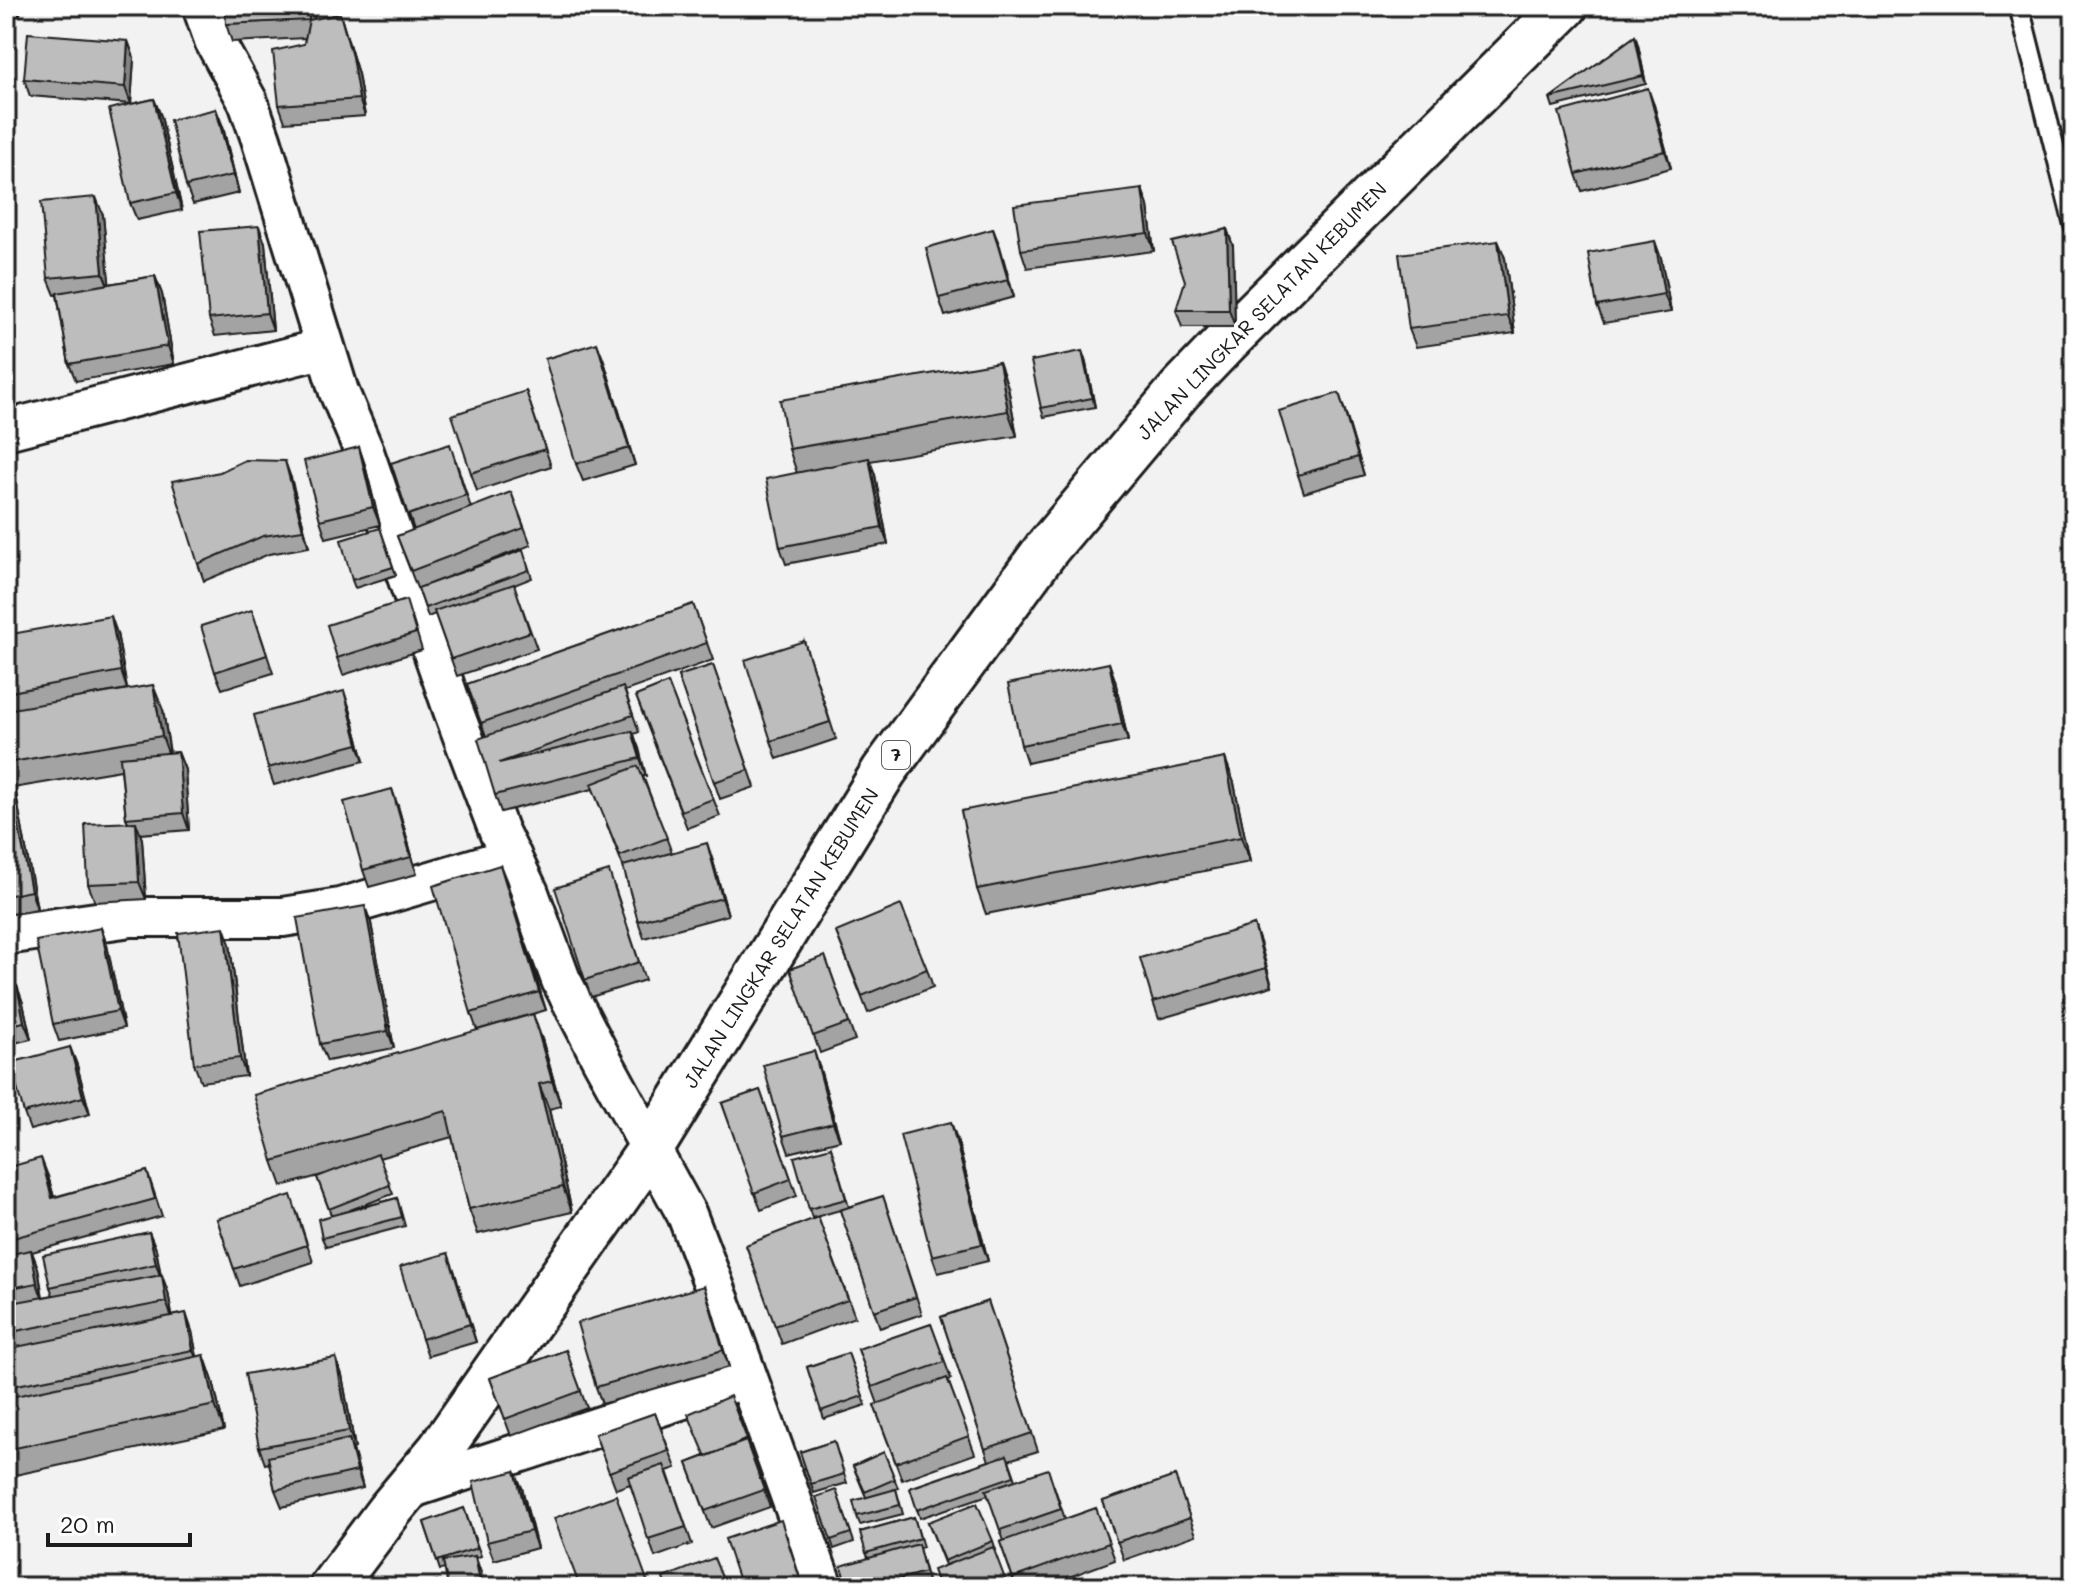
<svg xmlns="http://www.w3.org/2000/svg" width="2080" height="1593" font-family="Mali,sans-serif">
  <rect width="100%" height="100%" fill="#f2f2f2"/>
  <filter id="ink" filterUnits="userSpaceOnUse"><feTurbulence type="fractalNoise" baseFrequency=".0125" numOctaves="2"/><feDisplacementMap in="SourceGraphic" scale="16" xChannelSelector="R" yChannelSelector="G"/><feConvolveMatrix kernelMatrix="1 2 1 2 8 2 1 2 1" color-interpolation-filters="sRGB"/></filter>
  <g filter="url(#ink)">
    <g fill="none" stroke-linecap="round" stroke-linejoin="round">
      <!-- lane casing -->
      <g stroke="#1c1c1c" stroke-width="24">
        <path id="lane" d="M2019 6 2074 225"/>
      </g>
      <!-- street casing -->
      <g stroke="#1c1c1c" stroke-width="44">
        <path id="street" d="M202 6 214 40 248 102 261 139 339 392 363 449 453 710 499 832 529 893 561 980 601 1058 687 1215 725 1314 823 1587
          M6 430 325 348
          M6 935 131 917H283L340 908 512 857
          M406 1490 747 1378"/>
      </g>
      <!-- highway casing -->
      <g stroke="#1c1c1c" stroke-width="50">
        <path id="highway" d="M332 1587 389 1511 440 1450 650 1150 884 771 1048 547 1180 390 1228 340 1565 6"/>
      </g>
      <!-- lane -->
      <use href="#lane" stroke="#fff" stroke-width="18"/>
      <!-- street -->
      <use href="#street" stroke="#fff" stroke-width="38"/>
      <!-- highway -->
      <use href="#highway" stroke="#fff" stroke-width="44"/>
    </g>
    <!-- wall -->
    <path fill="#a3a3a3" stroke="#1c1c1c" stroke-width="2" d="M6 6H21L20 15 6 13Z
      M340 14 358 74 365 116 285 122 279 105 304 44 305 38 232 42 226 24 314 19Z
      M1635 36 1638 45 1646 84 1553 107 1550 98Z
      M128 41 134 58 131 104 154 99 161 116 182 210 137 220 130 203 131 104 30 96 24 79Z
      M1654 105 1671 168 1582 191 1576 174Z
      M216 109 223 127 239 193 193 204 186 186Z
      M1142 189 1148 206 1154 251 1027 268 1021 250Z
      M103 215 109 284 155 276 162 294 174 364 76 381 69 364 57 295H55L48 278Z
      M993 229 1014 297 945 316 939 298Z
      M1227 229 1233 246 1235 327H1182L1176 310Z
      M1498 241 1505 258 1515 333 1416 347 1409 329Z
      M265 243 273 330 215 336 209 319Z
      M1661 258 1671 312 1604 323 1597 306Z
      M1085 359 1095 407 1044 417 1041 408Z
      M604 361 635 465 583 481 576 464Z
      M999 362 1008 387 1017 436 870 461 875 475 888 544 786 564 780 547 797 473 789 449Z
      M526 391 551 466 477 491 471 473Z
      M1345 411 1364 475 1304 493 1298 475Z
      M359 447 365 465 380 525 326 538 320 520Z
      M456 461 471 508 511 492 531 545 419 588 523 550 532 578 514 585 537 649 457 676 435 614 428 617 418 588H417L397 536 414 530 391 463Z
      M291 478 309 547 269 554 204 581 198 564Z
      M380 528 396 575 355 588 352 580Z
      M693 604 713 660 625 691 639 732 634 734 646 776H643L672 853 713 861 728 915 644 938 638 921 623 866 593 789 501 812 495 795 486 736 467 684Z
      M412 617 422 650 343 675 337 658Z
      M258 627 273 673 222 689 215 672Z
      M117 633 127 689 88 696 163 710 170 753 178 752 185 770 189 830 140 834 142 839 146 899 95 902 88 884 128 822 126 818 121 770 13 788 16 794 37 909 6 915V635Z
      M804 641 836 739 777 759 771 741Z
      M1109 663 1115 680 1128 741 1027 763 1021 745Z
      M713 665 755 787 720 799 678 676Z
      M668 683 720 816 687 828 636 696Z
      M350 709 364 761 274 785 268 768Z
      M1225 758 1234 783 1250 862 986 914 977 889Z
      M398 806 417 874 369 887 363 870Z
      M500 865 546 1010 477 1030 471 1013Z
      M615 888 645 980 591 997 585 980Z
      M371 923 394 1048 327 1061 320 1044Z
      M1254 925 1272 986 1159 1019 1153 1002Z
      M101 928 107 945 124 1028 59 1041 53 1024Z
      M836 932 927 969 933 987 868 1013Z
      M230 944 246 1076 201 1082 194 1064Z
      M825 956 855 1040 820 1053 790 969Z
      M17 986 23 1003 31 1039 6 1045V988Z
      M542 1039 561 1106 549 1109 572 1212 478 1234 469 1209 452 1137 379 1158 393 1194 350 1210 397 1198 405 1226 326 1247 322 1238 331 1215 317 1177 326 1174 282 1186 273 1161Z
      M70 1047 77 1065 90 1114 30 1130 24 1113Z
      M820 1069 840 1140 789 1153 783 1136Z
      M760 1090 797 1196 761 1210 722 1103Z
      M6 1104 12 1130 6 1131Z
      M957 1139 988 1261 938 1273 932 1256Z
      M831 1147 849 1207 883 1196 922 1314 880 1328 840 1210 812 1218 809 1209Z
      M6 1168 48 1176 54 1197 147 1171 162 1216 32 1252 38 1268 43 1297 53 1295 50 1287 149 1232 156 1249 161 1275 168 1292 172 1316 192 1331 197 1357 204 1355 213 1381 224 1430 6 1477V1398L11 1397 6 1381Z
      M297 1212 313 1262 240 1286 217 1219Z
      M818 1217 855 1317 782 1344 746 1245Z
      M454 1270 476 1342 428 1356 422 1339Z
      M704 1286 729 1367 602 1404 596 1387Z
      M988 1301 1038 1451 1009 1460 1016 1480 1054 1486 1065 1519 1096 1508 1115 1560 1042 1587H1016L1000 1542 1004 1541 988 1495 920 1518 910 1488 989 1461 941 1317Z
      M931 1324 951 1379 948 1380 975 1454 902 1480 874 1405 878 1404 858 1349Z
      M566 1350 587 1408 511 1436 490 1378Z
      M848 1353 866 1405 824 1419 807 1367Z
      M336 1358 342 1375 355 1448 353 1449 363 1488 282 1507 275 1490 269 1463 265 1464 259 1447Z
      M655 1413 676 1468 667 1471 692 1544 655 1557 630 1484 616 1489 595 1434Z
      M747 1439 750 1448H749L770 1507 711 1528 687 1463Z
      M834 1441 847 1483 814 1493 800 1452Z
      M884 1452 898 1488 892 1490 896 1489 903 1514 860 1525 857 1516 866 1497 853 1466Z
      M1175 1476 1196 1535 1124 1560 1103 1501Z
      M522 1488 537 1548 494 1560 487 1542Z
      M836 1490 854 1542 834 1549 831 1540Z
      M464 1508 481 1556 476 1558 481 1573 445 1569 440 1570 424 1522Z
      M914 1517 923 1547 919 1548 928 1581 906 1587H847L868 1558 860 1532Z
      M928 1522 993 1541 996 1550 945 1565Z
      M787 1537 803 1587H741Z"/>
    <!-- shaded-wall -->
    <path fill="#848484" stroke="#1c1c1c" stroke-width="2" d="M308 6H314L315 37 309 20Z
      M340 14 358 74 365 116 359 99Z
      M1635 36 1638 45 1646 84 1643 76Z
      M128 41 134 58 131 104 125 87Z
      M1648 88 1654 105 1671 168 1665 151Z
      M154 99 161 116 182 210 176 193Z
      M216 109 223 127 239 193 233 175Z
      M1142 189 1148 206 1154 251 1148 233Z
      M96 197 103 215 110 290 103 273Z
      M259 226 265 243 273 330 267 313Z
      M993 229 1000 246 1014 297 1008 280Z
      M1227 229 1233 246 1235 327 1229 310Z
      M1498 241 1505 258 1515 333 1508 316Z
      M1655 241 1661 258 1671 312 1664 294Z
      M155 276 162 294 174 364 168 346Z
      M597 343 604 361 635 465 629 448Z
      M1082 351 1085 359 1095 407 1092 398Z
      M999 362 1008 387 1017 436 1008 411Z
      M1339 393 1345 411 1364 475 1358 457Z
      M359 447 365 465 380 525 373 507Z
      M869 458 875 475 888 544 882 527Z
      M285 461 291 478 309 547 303 530Z
      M111 616 117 633 127 689 121 671Z
      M1109 663 1115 680 1128 741 1122 724Z
      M153 685 163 710 171 761 162 736Z
      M344 691 350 709 364 761 358 744Z
      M632 731 639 748 646 776 640 758Z
      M178 752 185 770 189 830 183 813Z
      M1225 758 1234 783 1250 862 1241 837Z
      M9 777 16 794 37 909 31 891Z
      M392 789 398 806 417 874 411 857Z
      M136 822 142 839 146 899 139 882Z
      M707 843 713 861 728 915 722 898Z
      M500 865 507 882 546 1010 539 992Z
      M365 906 371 923 394 1048 388 1031Z
      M1254 925 1260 942 1272 986 1266 968Z
      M224 927 230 944 246 1076 240 1058Z
      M101 928 107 945 124 1028 118 1011Z
      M17 986 23 1003 31 1039 24 1022Z
      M533 1014 542 1039 561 1106 552 1081Z
      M70 1047 77 1065 90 1114 83 1097Z
      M814 1051 820 1069 840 1140 833 1123Z
      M539 1084 549 1109 572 1212 563 1187Z
      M6 1104 12 1130 6 1115Z
      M951 1122 957 1139 988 1261 982 1244Z
      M41 1158 48 1176 59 1215 52 1198Z
      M149 1232 156 1249 162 1282 156 1264Z
      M31 1250 38 1268 43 1300 37 1283Z
      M448 1253 454 1270 476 1342 470 1324Z
      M162 1275 168 1292 173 1320 166 1302Z
      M704 1286 710 1303 729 1367 723 1350Z
      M186 1313 192 1331 199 1367 193 1350Z
      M204 1355 213 1381 224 1430 215 1405Z
      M336 1358 342 1375 355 1448 349 1431Z
      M349 1439 355 1456 363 1488 357 1471Z
      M515 1471 522 1488 537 1548 531 1531Z
      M475 1556 481 1573 484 1587H481Z"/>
    <!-- building -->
    <path fill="#bdbdbd" stroke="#1c1c1c" stroke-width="2" d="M225 6H308L309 20 226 24Z
      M340 14 352 57 359 99 279 105 273 51 304 44 309 20Z
      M28 33 128 41 125 87 24 79Z
      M1635 36 1643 76 1550 98Z
      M1648 88 1665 151 1576 174 1559 112Z
      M154 99 176 193 130 203 109 109Z
      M216 109 233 175 186 186 170 120Z
      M1142 189 1148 233 1021 250 1014 205Z
      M96 197 103 273 48 278 41 202Z
      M259 226 267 313 209 319 200 231Z
      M993 229 1008 280 939 298 926 248Z
      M1227 229 1229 310H1176L1185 281 1172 242Z
      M1498 241 1508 316 1409 329 1399 254Z
      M1655 241 1664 294 1597 306 1588 253Z
      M155 276 168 346 69 364 57 293Z
      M597 343 629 448 576 464 545 359Z
      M1082 351 1092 398 1041 408 1031 361Z
      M999 362 1008 411 789 449 780 400Z
      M526 391 545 449 471 473 452 415Z
      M1339 393 1358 457 1298 475 1279 411Z
      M450 444 466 495 408 515 391 463Z
      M359 447 373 507 320 520 304 461Z
      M869 458 882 527 780 547 766 479Z
      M245 460 285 461 303 530 263 536 198 564 172 481 220 472Z
      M511 492 524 528 411 571 397 536Z
      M380 528 393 567 352 580 341 540Z
      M523 550 529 570 425 608 418 588Z
      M514 584 530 632 451 659 434 611Z
      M406 600 416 633 337 658 327 625Z
      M693 604 707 643 481 723 467 684Z
      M252 610 267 655 215 672 201 626Z
      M111 616 121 671 6 693V635Z
      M804 641 830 722 771 741 745 660Z
      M1109 663 1122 724 1021 745 1008 684Z
      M713 665 749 770 714 782 678 676Z
      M668 683 713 799 681 811 636 696Z
      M153 685 162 736 6 763V710Z
      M623 687 633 715 499 763 632 731 640 758 495 795 478 739Z
      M344 691 358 744 268 768 254 715Z
      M178 752 183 813 126 818 120 757Z
      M1225 758 1241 837 977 889 961 811Z
      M638 766 667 838 620 856 591 784Z
      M9 777 31 891 6 896V778Z
      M392 789 411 857 363 870 344 802Z
      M136 822 139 882 88 884 85 824Z
      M707 843 722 898 638 921 623 866Z
      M500 865 539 992 471 1013 433 886Z
      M609 871 639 962 585 980 555 888Z
      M901 905 927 969 862 996 836 932Z
      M365 906 388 1031 320 1044 297 918Z
      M1254 925 1266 968 1153 1002 1140 958Z
      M224 927 240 1058 194 1064 178 933Z
      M101 928 118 1011 53 1024 36 941Z
      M825 956 849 1023 813 1036 790 969Z
      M17 986 24 1022 6 1026V988Z
      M533 1014 552 1081 539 1084 563 1187 469 1209 446 1111 273 1161 254 1095Z
      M70 1047 83 1097 24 1113 10 1063Z
      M814 1051 833 1123 783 1136 763 1065Z
      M760 1090 791 1179 754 1193 722 1103Z
      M951 1122 982 1244 932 1256 900 1135Z
      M831 1147 846 1199 809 1209 794 1157Z
      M378 1154 390 1185 329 1209 317 1177Z
      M41 1158 52 1198 147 1171 155 1199 6 1240V1168Z
      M291 1195 307 1245 234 1269 217 1219Z
      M883 1196 916 1297 874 1311 840 1210Z
      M397 1198 402 1217 322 1238 318 1219Z
      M818 1217 848 1300 775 1326 746 1245Z
      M149 1232 156 1264 50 1287 43 1255Z
      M31 1250 37 1283 6 1289V1255Z
      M448 1253 470 1324 422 1339 400 1267Z
      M162 1275 166 1302 6 1333V1304Z
      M704 1286 723 1350 596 1387 577 1323Z
      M988 1301 1032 1433 985 1449 941 1317Z
      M186 1313 193 1350 7 1387 6 1349Z
      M931 1324 945 1362 872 1387 858 1349Z
      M566 1350 581 1391 505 1419 490 1378Z
      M848 1353 863 1396 821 1411 807 1367Z
      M204 1355 215 1405 6 1450V1398Z
      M336 1358 349 1431 259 1447 245 1374Z
      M947 1378 969 1436 896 1463 874 1405Z
      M730 1396 747 1439 706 1457 688 1414Z
      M655 1413 669 1451 609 1472 595 1434Z
      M349 1439 357 1471 275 1490 268 1457Z
      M746 1441 764 1490 705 1511 687 1463Z
      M834 1441 844 1474 811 1484 800 1452Z
      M884 1452 895 1479 865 1492 853 1466Z
      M1007 1455 1014 1476 917 1510 910 1488Z
      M664 1465 686 1527 648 1539 628 1477Z
      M1048 1469 1061 1509 1000 1530 986 1490Z
      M515 1471 531 1531 487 1542 473 1482Z
      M1175 1476 1190 1518 1117 1542 1103 1501Z
      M896 1489 900 1505 857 1516 853 1501Z
      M836 1490 851 1533 831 1540 816 1497Z
      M616 1495 648 1583 638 1587H580L554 1518Z
      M977 1503 993 1541 944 1561 928 1522Z
      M464 1508 477 1548 437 1561 424 1522Z
      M1096 1508 1109 1543 1013 1578 1000 1542Z
      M914 1517 920 1538 866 1553 860 1532Z
      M781 1520 801 1582 787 1587H741L725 1539Z
      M918 1544 925 1572 871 1587H847L841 1566Z
      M993 1547 1008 1587H939L933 1570Z
      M475 1556 481 1587H448L443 1561Z
      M714 1558 726 1587H666L663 1578Z
      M437 1581 439 1587H413Z
      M540 1582 541 1587H520Z"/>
  </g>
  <g text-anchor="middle" stroke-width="8" stroke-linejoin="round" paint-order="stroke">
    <!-- shield labels -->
    <rect fill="#fff" stroke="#606060" stroke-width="2" x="882" y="741" width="28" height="28" rx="6"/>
    <g font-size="18" font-weight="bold" fill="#1c1c1c">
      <text x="896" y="761">7</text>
    </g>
    <!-- street labels -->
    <g font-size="20" fill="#1c1c1c" stroke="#fff">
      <text transform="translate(1262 311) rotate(-46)" y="7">JALAN LINGKAR SELATAN KEBUMEN</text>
      <text transform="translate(781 938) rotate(-58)" y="7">JALAN LINGKAR SELATAN KEBUMEN</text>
    </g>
  </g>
  <!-- margin -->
  <rect width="2080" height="1593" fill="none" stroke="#fff" stroke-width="32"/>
  <rect x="16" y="16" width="2048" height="1561" fill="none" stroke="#1c1c1c" stroke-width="3" filter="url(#ink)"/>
  <!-- scale -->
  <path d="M48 1533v12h142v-12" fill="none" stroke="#1c1c1c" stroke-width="4"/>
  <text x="60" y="1533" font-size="24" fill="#1c1c1c" stroke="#ffffff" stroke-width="6" paint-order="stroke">20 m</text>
</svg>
